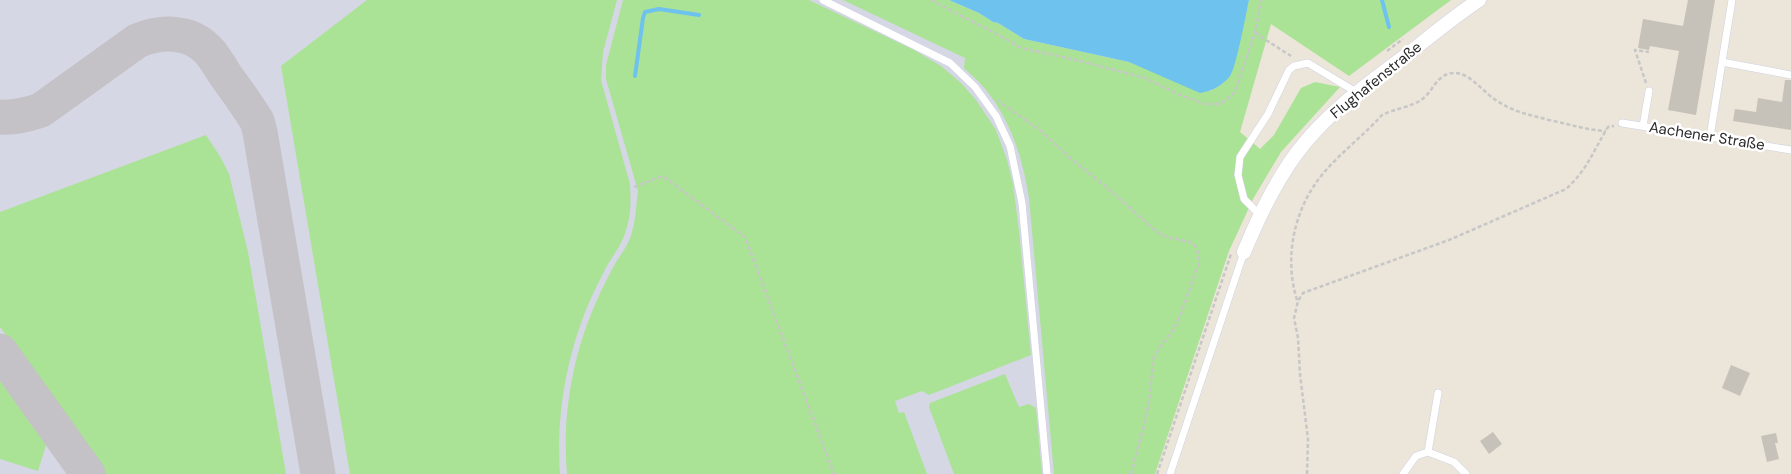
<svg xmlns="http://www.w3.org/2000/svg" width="1791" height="474" font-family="'DM Sans',sans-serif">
  <rect width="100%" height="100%" fill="#ebe5da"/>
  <!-- airport -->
  <path fill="#d6d7e4" d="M0 0H871L933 31 1044 126 1153 474H0Z"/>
  <!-- green -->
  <path fill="#aae296" d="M367 0H617L603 52 601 80 630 184C631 199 631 216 626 230 623 242 615 253 608 264 601 277 594 291 588 305 566 358 556 417 560 474H350L281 66Z
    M623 0H809L914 50 941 66 961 83 976 100 996 130 1007 160 1013 184 1019 231 1031 355 929 395 922 391 895 401 899 413 904 412 927 474H567C562 418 572 358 594 307 600 292 608 277 616 262 622 253 629 244 632 232 636 219 636 205 638 191L606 79V65Z
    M843 0H949L979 13 993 22 998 23 1024 39 1129 62 1210 91 1222 84 1231 74 1249 0H1451L1349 76 1271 24 1240 132 1260 149 1274 135 1301 88 1315 82 1340 87 1281 152 1253 199 1229 251 1155 474H1054L1029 198C1023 159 1011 121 986 90 980 82 971 75 964 68L965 58Z
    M206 135 221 158 229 174 248 252 286 474H105L0 327V212Z
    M1005 374 1019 407 1029 404 1036 408 1042 474H954L929 407 930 403Z
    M0 376 47 442 38 471 0 459Z"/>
  <!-- water -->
  <path fill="#6dc2ee" d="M949 0H1249C1246 14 1236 68 1230 76 1222 86 1212 91 1200 93L1129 62 1024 39 998 23 993 22 979 13Z"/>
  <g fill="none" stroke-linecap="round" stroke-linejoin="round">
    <!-- stream -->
    <path stroke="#6dc2ee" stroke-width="4" d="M1382 0 1389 27
      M635 76 643 18 645 12 659 9 699 15"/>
    <!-- taxiway -->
    <path stroke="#c4c2c6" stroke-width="35" d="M0 117C15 118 27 115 41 110L137 41C161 31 190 30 209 51 215 58 221 68 226 76 237 91 247 105 257 121L260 132 318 474
      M0 351 88 474"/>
  </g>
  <!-- building -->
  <path fill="#c6c2ba" d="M1688 0H1715L1696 115 1668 110 1679 51 1650 46 1649 50 1638 48 1643 19 1683 26Z
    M1785 80H1791V130L1733 121 1735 109 1756 112 1758 98 1782 102Z
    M1731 365 1750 373 1740 396 1722 388Z
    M1493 432 1502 444 1489 454 1480 441Z
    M1776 433 1778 443H1775L1779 459 1767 462 1761 436Z"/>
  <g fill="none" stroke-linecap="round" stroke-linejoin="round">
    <!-- service casing -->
    <g stroke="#d0d2e2" stroke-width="8">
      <path id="service" d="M823 0 950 63 975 87 996 116 1010 146 1022 203 1047 474
        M1722 62 1732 0
        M1622 123 1791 150
        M1643 126 1649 91
        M1710 137 1722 62 1791 75
        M1260 215 1244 199 1238 175 1240 157 1268 114 1289 70 1294 66 1308 63 1356 92
        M1428 452 1438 393
        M1170 474 1244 252
        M1403 474 1416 456 1428 452 1454 462 1466 474"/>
    </g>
    <!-- minor casing -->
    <g stroke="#d0d2e2" stroke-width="15">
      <path id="minor" d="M1244 252C1258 218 1274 184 1296 154 1326 113 1369 83 1409 53 1432 35 1455 16 1479 0"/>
    </g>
    <!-- path -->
    <path stroke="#c7c7c7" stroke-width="2.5" stroke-dasharray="4 2.5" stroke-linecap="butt" d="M931 0 1006 39 1021 48 1076 60 1145 78 1178 94 1205 104H1220L1231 96 1235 91 1255 33 1261 0
      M1255 33 1291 56
      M1387 51 1403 39
      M1646 83 1635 50 1649 52
      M997 100 1041 131 1069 157 1104 185 1157 232 1164 236 1193 243C1198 250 1199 255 1199 263L1180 316 1173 330 1159 348 1153 360 1150 396 1144 425 1131 474
      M634 187 663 176 745 237 834 474
      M1297 300C1283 255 1295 204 1327 169 1344 150 1365 134 1382 115 1394 109 1411 107 1421 100 1432 93 1435 78 1448 74 1466 68 1480 89 1493 98 1512 112 1527 114 1549 120 1569 124 1586 130 1606 131
      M1157 474 1231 254
      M1307 474 1308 439 1300 374 1298 338 1294 318 1298 301 1303 293 1449 240 1566 189C1588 169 1593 151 1608 127L1614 126"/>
    <!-- service -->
    <use href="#service" stroke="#fff" stroke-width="7"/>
    <!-- minor -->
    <use href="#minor" stroke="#fff" stroke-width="14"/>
  </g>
  <g text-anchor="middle" stroke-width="5" stroke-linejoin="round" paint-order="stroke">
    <!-- street labels -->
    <g font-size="15" fill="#292929" stroke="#fff">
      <text transform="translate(1376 80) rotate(-39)" y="5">Flughafenstraße</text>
      <text transform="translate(1707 136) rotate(9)" y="5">Aachener Straße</text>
    </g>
  </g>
</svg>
